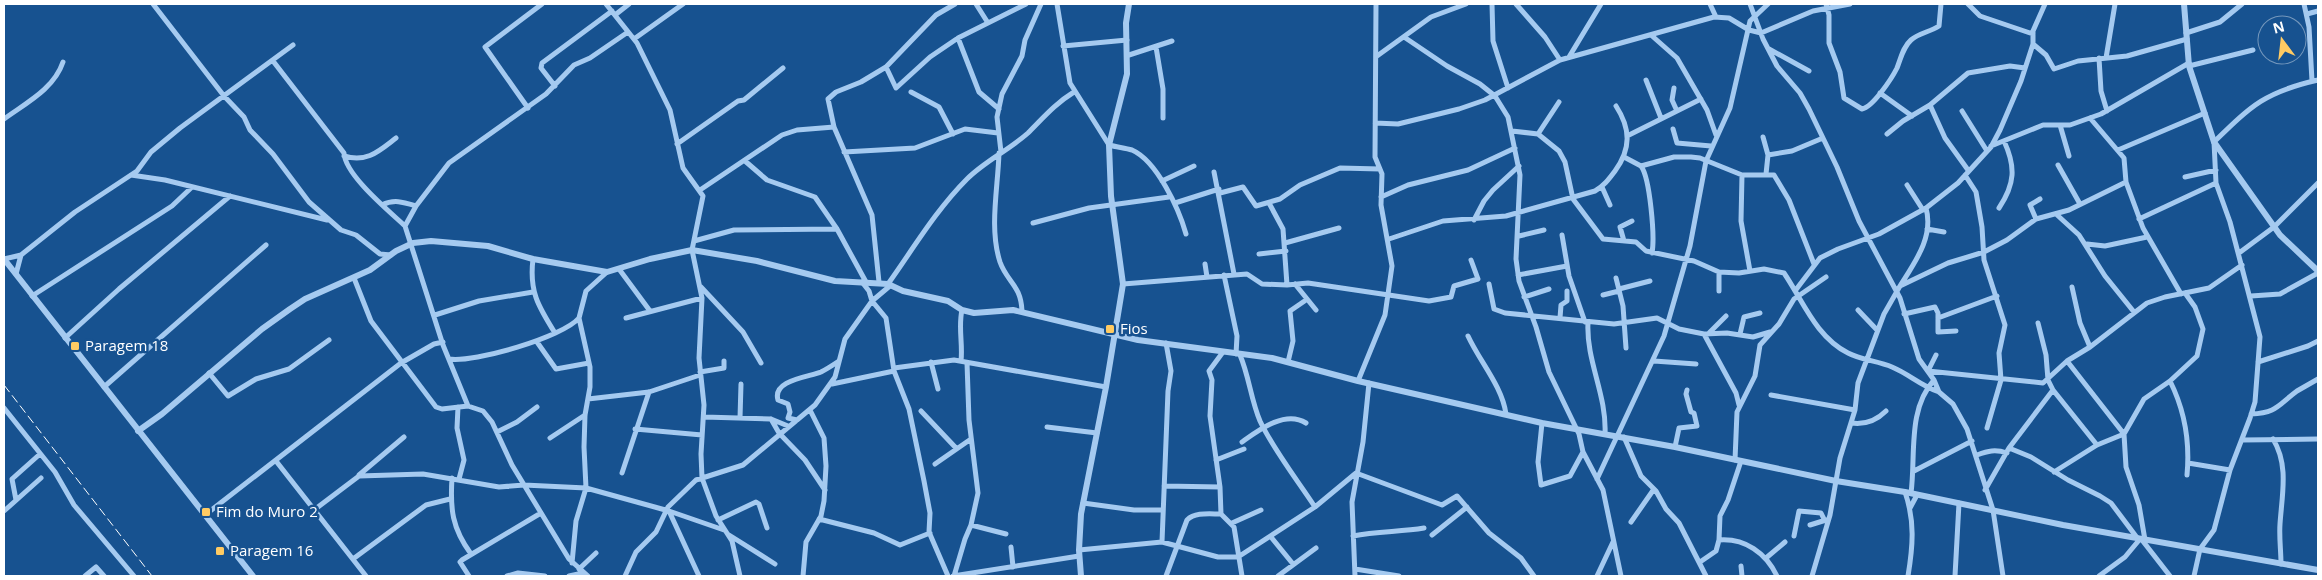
<svg xmlns="http://www.w3.org/2000/svg" width="2322" height="580" font-family="'Open Sans',sans-serif">
  <rect width="100%" height="100%" fill="#175290"/>
  <g fill="none" stroke-linecap="round" stroke-linejoin="round">
    <!-- minor -->
    <path stroke="#a5caf0" stroke-width="5" d="M153 4 224 96 244 117 250 130 273 154 309 202 341 230 356 235 380 254 391 255
      M606 4 637 43 670 110 683 168 703 196 692 250 702 298 699 358 704 405 701 454 702 478 716 516 732 541 740 576
      M976 4 988 23
      M1057 4 1070 83 1109 145C1116 147 1125 148 1132 150 1157 161 1179 209 1186 234
      M1492 4 1493 41 1508 88
      M1516 4 1545 37 1560 60
      M1710 4 1716 17
      M1750 4 1763 39 1777 66 1800 93 1809 109 1837 167 1859 221 1900 298 1919 359 1934 380 1939 392 1953 404 1967 429 1993 510 2003 576
      M1826 4 1829 15V43L1840 72 1844 98 1862 109C1873 107 1892 78 1897 68 1901 58 1903 47 1911 40 1919 33 1930 32 1939 26L1941 4
      M1968 4 1980 16 2033 34
      M2304 4 2309 27 2312 81
      M2307 14 2318 11
      M615 15 629 4
      M2186 33 2220 22 2242 4
      M1651 35 1677 58 1707 110 1716 135
      M1404 37 1447 66 1480 84 1495 96 1508 117 1520 175 1516 259 1519 281 1536 327 1549 372 1579 434 1583 452 1603 490 1621 576
      M958 38 979 92 999 109
      M634 39 683 4
      M2033 44 2046 55 2054 69 2078 61 2127 56 2187 39
      M1063 46 1127 40
      M1156 47 1163 89V118
      M1769 49 1809 71
      M1129 55 1172 41
      M1377 56 1431 17 1466 4
      M1569 57 1601 4
      M2099 58 2101 91 2107 111
      M2106 58 2115 4
      M273 61 344 153C345 175 389 211 405 226
      M2189 66 2253 50
      M886 67 896 88 930 57 958 38 1026 4
      M1646 80 1661 118
      M555 86 541 68 542 63 612 11
      M1674 88 1672 100 1677 111
      M911 92 939 107 953 134
      M1880 93 1912 116
      M1930 105 1945 138 1968 170
      M528 108 485 47 542 4
      M1962 111 1987 151
      M2090 118 2124 158 2126 182 2143 228 2181 294
      M4 119C26 103 54 89 63 62
      M1375 123 1398 124 1459 109 1485 100 1560 60 1714 17 1729 18 1749 30 1761 33 1813 11 1850 4
      M2060 125 2069 156
      M1673 129 1677 143 1711 146
      M1512 131 1538 134 1559 151 1565 162 1573 199 1603 239 1636 242 1646 251 1694 261 1719 272 1739 273 1764 269 1784 273C1803 301 1816 337 1848 353 1861 360 1878 361 1892 367 1909 374 1921 386 1939 392
      M1538 134 1559 102
      M1887 134 1903 121 1930 105 1968 73 2010 66 2025 68
      M1629 135 1701 99
      M1763 137 1768 155 1766 174
      M677 144 738 101 744 100 783 68
      M1991 146 2043 125H2070L2101 114 2189 63
      M2118 150 2205 113
      M844 152 915 148 965 129 998 133
      M1001 152 997 117 1002 94 1022 56 1025 40 1041 4
      M999 153C998 188 989 228 1000 262 1007 282 1021 285 1022 311
      M1768 155 1792 151 1823 138
      M344 156C367 163 379 151 396 138
      M1624 157 1641 166 1674 157H1691L1700 158 1742 175H1774L1789 200 1814 264
      M745 161 767 180 815 197 837 229 866 282
      M2058 165 2080 204
      M1641 166C1650 178 1655 237 1652 253
      M1214 172 1234 274
      M131 175 165 180 327 220
      M1742 175 1741 221 1750 271
      M1965 175 1976 192 1982 227 1984 260 2005 325 1999 353 2001 380 1987 428
      M2185 177 2216 170
      M1162 181 1194 166
      M1907 185 1923 210
      M1602 187 1610 205
      M700 190 782 135 797 130 834 127
      M1220 193 1243 187 1256 206 1280 199 1300 185 1340 168 1380 169
      M1381 197 1408 185 1468 170 1515 148
      M1175 203 1219 189
      M1269 203 1283 229 1287 285
      M382 205C394 199 403 202 416 206
      M1999 208C2015 184 2016 167 2004 141
      M2056 214 2079 235 2105 276 2134 312
      M2036 219 2030 205 2040 199
      M2139 219 2216 183
      M1474 220 1484 201 1493 190 1519 166
      M1033 223 1089 208 1169 197
      M1927 229 1944 232
      M1562 235 1569 276 1585 322
      M1519 236 1544 230
      M1389 239 1443 221 1506 216 1595 191C1604 186 1609 179 1615 171 1631 149 1631 129 1616 106
      M694 241 734 230 837 229
      M1624 241 1620 227 1632 221
      M1285 243 1339 228
      M2087 244 2105 246 2147 237
      M2239 253 2274 227 2318 183
      M1259 254 1286 251
      M4 259 21 255 75 212 137 171 151 152 180 128 293 45
      M533 259C529 291 538 306 555 333
      M1205 264 1207 277
      M619 269 650 311
      M1719 272V291
      M16 274 21 255
      M1224 275 1237 336 1236 354
      M1518 275 1567 266
      M354 278 371 321 436 407 442 409 468 406 483 411 492 422 512 465 569 559 588 576
      M1616 278 1623 306 1626 348
      M862 282 869 291 872 301 886 318 894 371 909 409 924 481 930 513 929 532 948 576
      M879 282 872 215 834 127 828 99 836 92 861 82 886 67 936 15 955 4
      M888 284C913 249 936 210 967 179 985 161 1009 150 1028 133 1043 118 1056 103 1074 92
      M1123 284 1247 274 1262 284 1287 285 1308 283 1429 301 1451 297 1454 286 1478 279 1471 260
      M1295 284 1316 310
      M1489 284 1494 309 1505 313 1614 324 1657 318 1679 329 1704 334 1727 333 1753 337 1770 332
      M1900 286C1915 262 1934 237 1926 208
      M701 287 743 332 761 363
      M2072 287 2080 323 2090 347
      M1619 289 1650 281
      M1795 291 1820 258 1838 249 1879 234 1926 208 1958 183 1991 147 2000 130 2021 81 2033 44V31L2045 4
      M1603 295 1619 291
      M32 296 172 206 191 188
      M2251 296 2280 294 2318 273
      M1524 297 1549 289
      M1858 310 1877 330
      M1904 314 1935 307 1938 313V332L1956 331
      M435 315 479 301 533 292
      M626 318 702 298
      M1560 318 1561 305 1567 301V291
      M1938 318 1997 296
      M1588 323C1586 361 1607 395 1605 434
      M1709 333 1726 316
      M1704 334 1736 393 1739 405
      M1740 334 1744 317 1760 313
      M1468 336C1480 362 1502 386 1506 414
      M65 338 119 289 230 196
      M537 342 556 369 589 363
      M1240 355C1249 376 1251 400 1260 421 1273 449 1298 481 1315 507
      M1936 355 1928 371 2043 383 2067 361 2090 347 2147 303 2165 297 2209 288 2242 265
      M449 359C474 363 563 337 579 318
      M961 361C963 344 958 327 962 310
      M1654 361 1696 364
      M2067 361 2124 434
      M931 362 938 389
      M1288 362 1293 341 1290 311 1306 300
      M2258 362 2308 346 2318 341
      M894 368 954 360 1106 387
      M700 372 724 368V361
      M209 373 228 396 256 379 289 369 329 340
      M1358 381 1385 315 1392 266 1381 205 1382 174 1375 157 1376 4
      M2170 381C2185 411 2190 443 2187 475
      M832 384 894 371
      M104 387 266 245
      M2053 390 2097 445
      M1771 395 1855 410
      M588 399 649 392 700 375
      M468 406 443 345 405 226 416 206 449 163 546 94 574 65 590 58 628 32
      M458 407 457 428 464 460 459 479
      M4 408 55 472 74 505 134 576
      M921 411 956 448
      M2251 414C2277 413 2278 405 2297 391 2304 387 2311 383 2318 379
      M704 417 771 419 788 426
      M740 418 741 384
      M771 419 779 433 805 460 825 490
      M797 420 788 418 790 412 788 404 778 400C772 380 809 377 821 372 827 369 833 365 839 361
      M1542 423 1538 462 1541 485 1570 476 1583 452
      M1851 423C1865 425 1876 421 1886 411
      M1047 427 1097 433
      M635 429 702 435
      M497 432 517 422 537 407
      M1624 437 1641 476 1656 491 1666 509 1679 523 1706 576
      M550 438 585 415
      M2273 439C2289 465 2282 494 2280 524 2279 537 2281 551 2281 564
      M2242 440 2318 439
      M1242 442C1259 430 1285 410 1306 423
      M1675 447 1679 428 1697 426 1694 413 1691 412 1686 394 1687 390
      M2009 448 2031 457 2068 480 2100 496 2111 503 2138 539
      M1977 455C1988 451 1995 449 2007 453
      M1216 460 1244 449
      M1735 460 1737 412 1755 376 1760 345 1779 324 1794 299 1826 277
      M276 461 366 576
      M2188 463 2230 470
      M935 464 971 439
      M1914 471 1972 441
      M2054 472 2097 445 2124 434
      M622 473 649 392
      M359 475 404 437
      M452 478C450 509 452 528 471 554
      M1597 479 1664 336 1690 246 1706 161 1730 108 1750 21 1768 4
      M1164 486 1220 487
      M1985 490 2009 448 2053 390 2048 380 2046 355 2038 323
      M1905 492C1915 521 1913 546 1908 576
      M1911 493C1916 456 1907 410 1934 380
      M16 500 12 479 40 454
      M1083 503 1134 510H1162
      M1910 508 1917 495
      M314 510 359 476 423 474 499 487 524 485 586 488 669 511 724 530
      M4 511 41 478
      M669 511 699 576
      M1221 514 1220 487 1210 416 1212 380 1209 371 1223 352
      M205 515 401 363 434 344 443 342
      M819 519 874 533 900 545 930 533
      M718 520 756 502 759 504 767 528
      M1631 522 1654 489
      M1232 523 1261 510
      M971 525 1006 534
      M1810 525 1826 520
      M729 535 775 564
      M1432 535 1467 507
      M1353 536C1377 531 1400 532 1424 528
      M1794 536 1799 511 1821 513 1824 519
      M1271 537 1293 564
      M1719 540C1745 538 1766 553 1777 576
      M2142 540 2170 576
      M2145 540 2139 505 2126 467 2124 434 2144 399 2170 381 2197 356 2203 329 2195 307 2185 293
      M1162 542 1168 391 1171 371 1166 343
      M1011 547 1013 567
      M1079 550 1162 542 1218 557H1238L1315 507 1356 473 1442 505 1457 496 1489 533 1521 558 1534 576
      M1766 558 1785 542
      M353 559 426 505 450 499
      M1700 562 1716 551 1719 540 1720 516 1728 500 1741 461
      M572 563 576 521 586 488 584 447 585 415 590 387V367L579 318 586 291 607 272
      M1741 566 1742 576
      M579 569 596 553
      M1355 569 1399 576
      M85 576 96 567 104 576
      M469 576 460 562 462 560 541 513
      M507 576 518 573 545 576
      M569 576 583 573
      M625 576 636 552 656 532 668 507 696 480 743 465 815 405 835 377 845 339 872 301 891 285
      M803 576 806 542 821 516 824 501 826 466 824 438 810 410
      M953 576 1079 556
      M954 576 965 539 971 525 978 493 969 420 967 363
      M1166 576 1187 520C1195 512 1209 514 1221 514L1234 527 1242 576
      M1278 576 1316 548
      M1355 576 1352 502 1363 442 1369 383
      M1597 576 1613 542
      M1812 576 1830 515 1840 458 1855 410 1858 383 1884 314 1900 286 1948 263 1984 252 2007 240 2036 219 2069 210 2126 182
      M1955 576 1959 503
      M2099 576 2125 557 2140 539
      M2194 576 2200 549 2214 530 2230 470 2250 418 2255 402 2260 337 2230 222 2216 183 2214 142C2252 105 2265 92 2318 80"/>
    <!-- tertiary -->
    <path stroke="#a5caf0" stroke-width="6" d="M2184 4 2189 66 2214 142 2280 235 2318 271
      M4 259 253 576
      M138 431 162 414 262 329 290 309 305 299 370 270 396 251 413 243 431 241 488 246 533 259 607 272 650 259 692 250 757 261 835 281 888 284 903 291 948 301 962 310 974 313 1013 310 1138 340 1272 358 1358 381 1542 423 1675 447 1836 481 1905 492 2063 525 2318 570
      M1081 576 1079 550 1081 514 1106 387 1123 284 1111 196 1109 145 1127 74 1126 23 1129 4"/>
    <!-- rail -->
    <path stroke="#fff" stroke-width="1" stroke-dasharray="9 4" stroke-linecap="butt" d="M4 385 152 576"/>
  </g>
  <!-- markers -->
  <g fill="#ffcb63" stroke="#175290" stroke-width="2">
    <rect x="1105" y="324" width="10" height="10" rx="2.5"/>
    <rect x="70" y="341" width="10" height="10" rx="2.5"/>
    <rect x="201" y="507" width="10" height="10" rx="2.5"/>
    <rect x="215" y="546" width="10" height="10" rx="2.5"/>
  </g>
  <g text-anchor="middle" stroke-width="5" stroke-linejoin="round" paint-order="stroke">
    <!-- poi labels -->
    <g font-size="15" fill="#fff" stroke="#175290" text-anchor="start">
      <text x="1120" y="334">Fios</text>
      <text x="85" y="351">Paragem 18</text>
      <text x="216" y="517">Fim do Muro 2</text>
      <text x="230" y="556">Paragem 16</text>
    </g>
  </g>
  <!-- border -->
  <rect width="2322" height="580" fill="none" stroke="#ffffff" stroke-width="10"/>
  <!-- north arrow -->
  <g transform="translate(2282 40) rotate(345)"><circle r="24" fill="#175290" stroke="#7497bc"/>
  <path d="M0-4L9 19L0 12L-9 19Z" fill="#ffcb63"/>
  <text y="-8" font-size="14" font-weight="bold" text-anchor="middle" fill="#ffffff">N</text>
  </g>
</svg>
